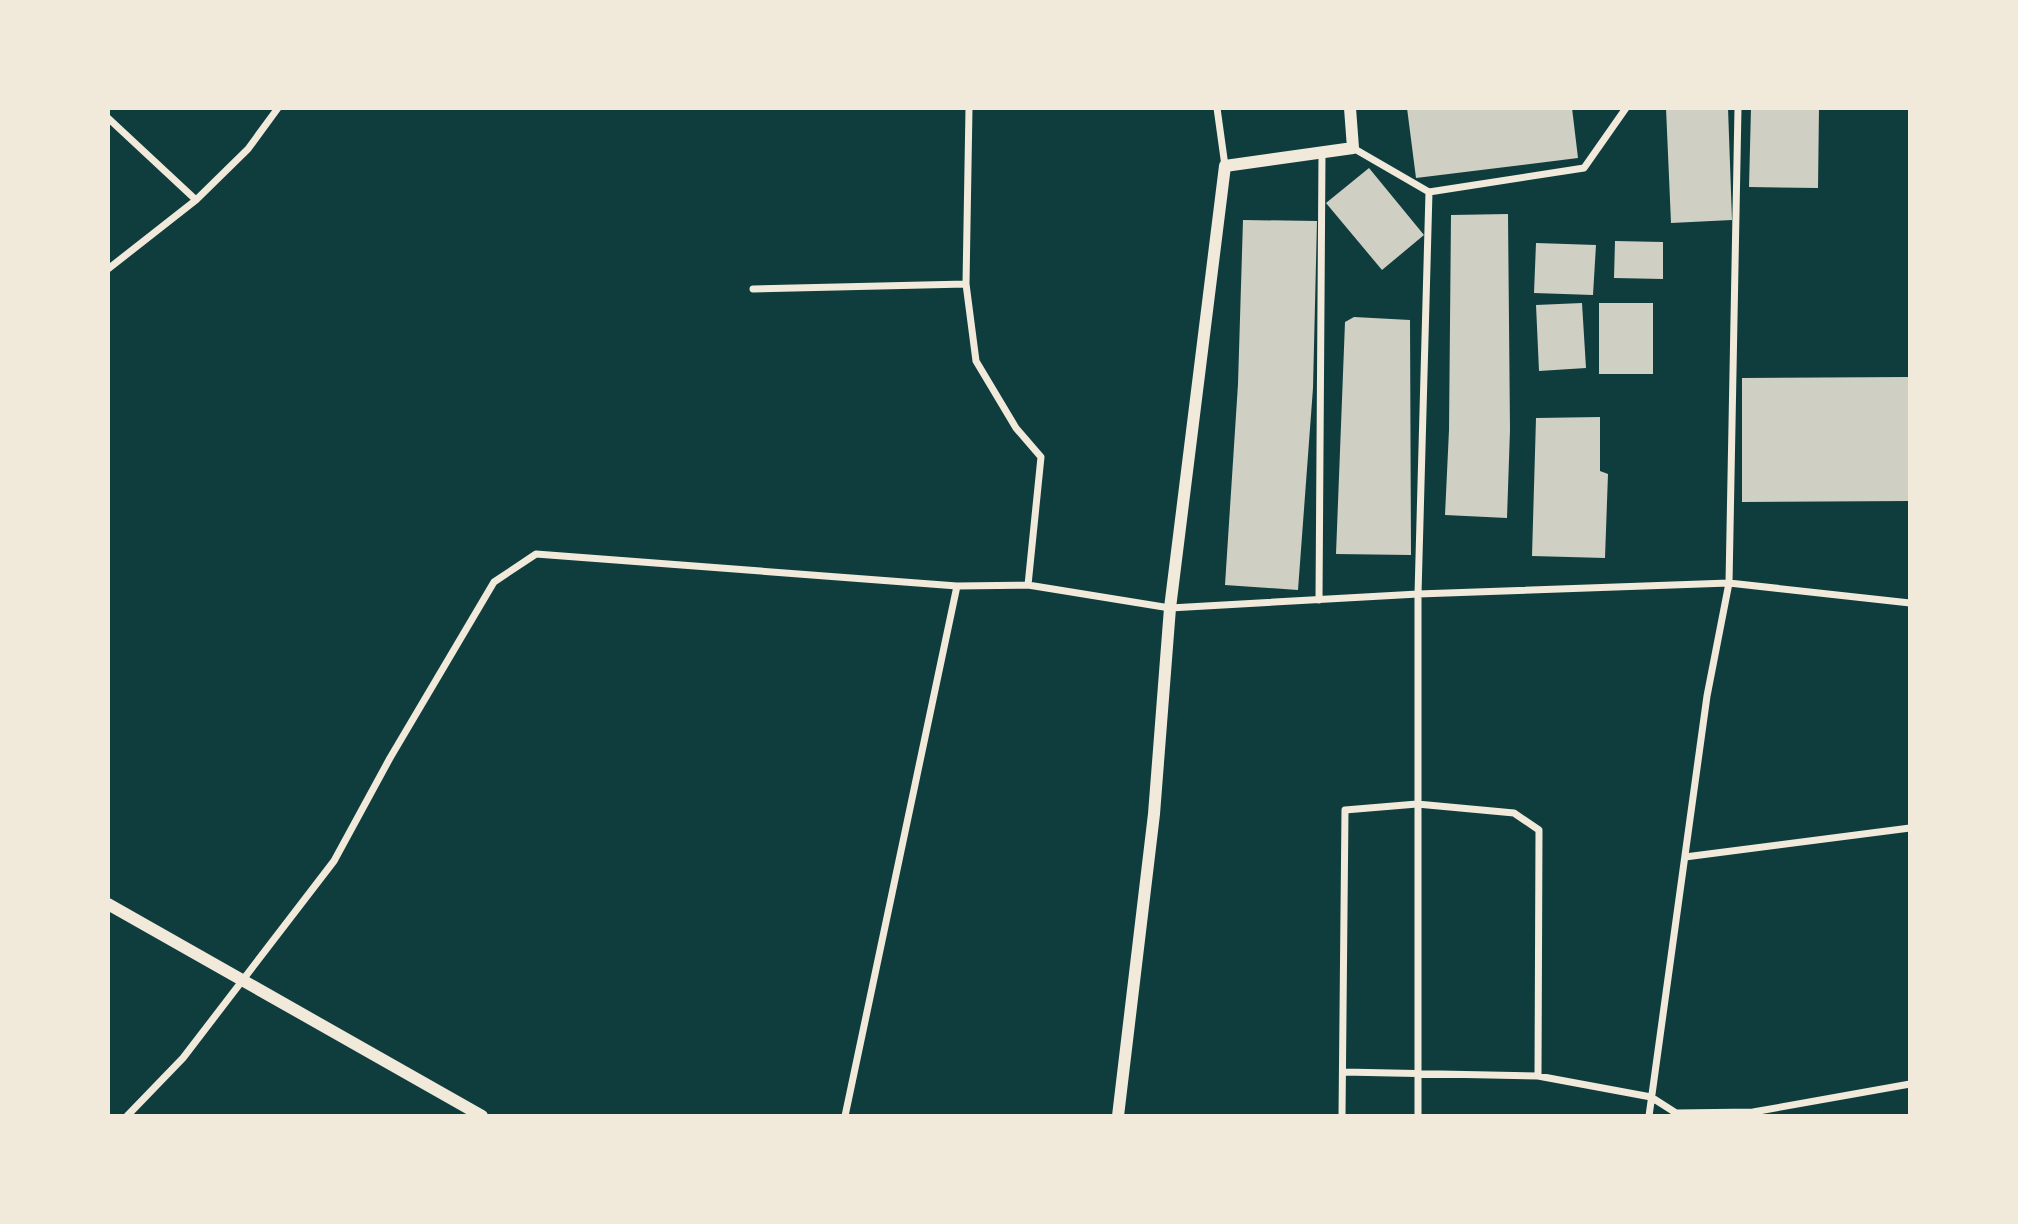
<svg xmlns="http://www.w3.org/2000/svg" width="2018" height="1224" font-family="'Titillium Web',sans-serif">
  <rect width="100%" height="100%" fill="#0f3d3e"/>
  <!-- building -->
  <path fill="#cfcfc3" d="M1407 108H1572L1578 158 1416 178Z
    M1666 108H1728L1732 220 1671 223Z
    M1751 108H1819L1818 188 1749 187Z
    M1369 168 1424 235 1382 270 1326 203Z
    M1508 214 1510 430 1507 518 1445 515 1449 430 1451 215Z
    M1243 220 1317 221 1313 388 1298 590 1225 585 1238 384Z
    M1615 241 1663 242V279L1614 278Z
    M1536 243 1596 245 1593 295 1534 293Z
    M1582 303 1586 368 1539 371 1536 305Z
    M1599 303H1653V374H1599Z
    M1354 317 1410 320 1411 555 1336 554 1345 322Z
    M1909 377V501L1742 502V378Z
    M1600 417V471L1608 474 1605 558 1532 556 1536 418Z"/>
  <g fill="none" stroke-linecap="round" stroke-linejoin="round">
    <!-- minor -->
    <path stroke="#f1e9da" stroke-width="7" d="M969 108 966 284 976 361 1016 428 1041 457 1028 585 1170 608 1418 594 1729 583 1910 603
      M1217 108 1225 166
      M108 118 196 200
      M1353 148 1429 192 1418 594V1116
      M1429 192 1584 168 1626 108
      M108 269 196 200 248 149 278 108
      M753 289 966 284
      M1319 600 1322 154
      M1685 857 1910 828
      M1343 1072 1538 1076 1651 1097 1676 1113 1753 1112 1910 1084
      M127 1116 183 1058 334 861 390 758 494 582 536 554 957 586 1028 585
      M845 1116 957 586
      M1342 1116 1345 810 1417 804 1514 813 1539 830 1538 1076
      M1649 1116 1707 696 1729 583 1738 108"/>
    <!-- tertiary -->
    <path stroke="#f1e9da" stroke-width="12" d="M108 904 482 1116
      M1118 1116 1154 814 1170 608 1225 166 1353 148 1350 108"/>
  </g>
  <!-- border -->
  <rect width="2018" height="1224" fill="none" stroke="#f1e9da" stroke-width="220"/>
</svg>
